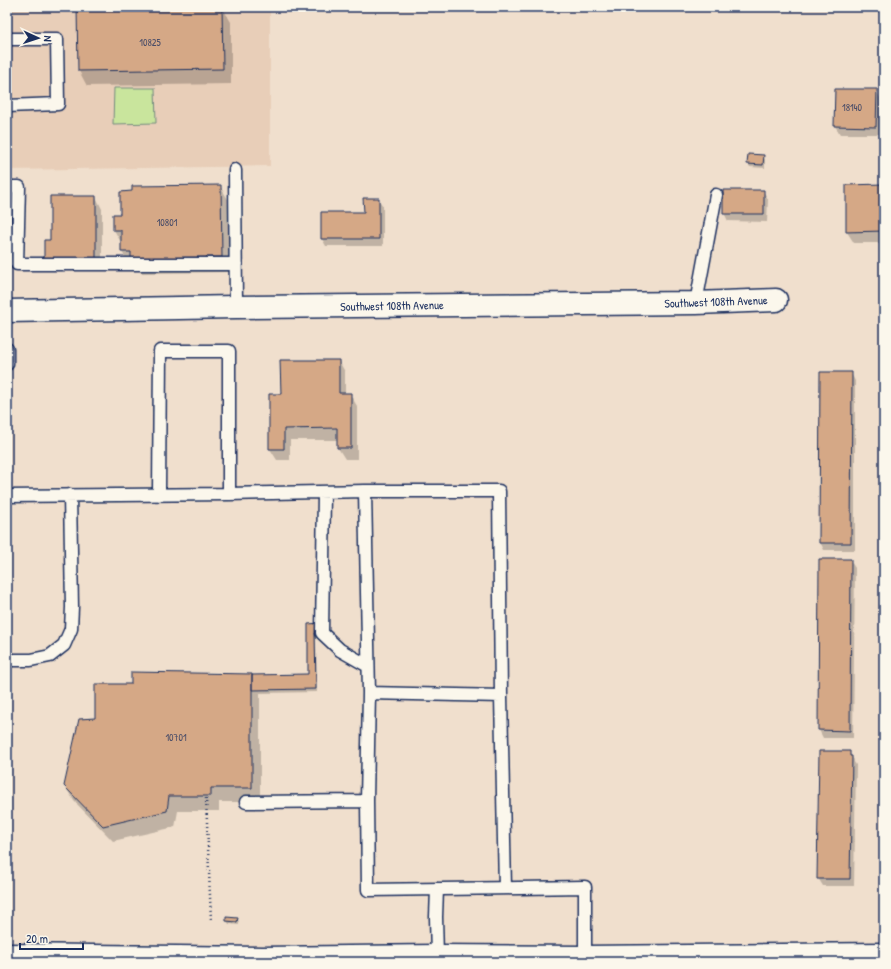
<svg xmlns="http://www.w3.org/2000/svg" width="891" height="969" font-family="'Patrick Hand',sans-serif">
  <rect width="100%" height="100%" fill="#f0dfcd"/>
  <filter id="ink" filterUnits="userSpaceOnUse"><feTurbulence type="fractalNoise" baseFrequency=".025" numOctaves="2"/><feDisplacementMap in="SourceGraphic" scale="8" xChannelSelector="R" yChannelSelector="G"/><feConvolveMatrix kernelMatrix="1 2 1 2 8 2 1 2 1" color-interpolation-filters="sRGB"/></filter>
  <g filter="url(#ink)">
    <!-- built -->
    <path fill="#e8ceb8" d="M7 7H270V166L7 170Z"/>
    <!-- green -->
    <path fill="#c9e59d" stroke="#728a7e" d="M114 88H155L156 123 113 124Z"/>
    <!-- shadow -->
    <path fill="#0003" d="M166 7H222L231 22V84L87 86 79 71Z
      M836 90H876L880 98V134H840L835 126Z
      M763 156 765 160V168L750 167 748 164Z
      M884 185V243H854L847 232Z
      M220 186 229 201 230 272 141 273 137 267H131L122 252V244L114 230V215H121L133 192Z
      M763 191 768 199 767 222 728 221 724 213Z
      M96 197 102 209V270L51 241Z
      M378 199 383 206V246H326L322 239 365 213Z
      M339 361 345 372V394H350L357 406V459H345L338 448V440H290V460H277L270 449 282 395Z
      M851 373 855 381V550H824L820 542Z
      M820 560H850L855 568 853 738H823L819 730Z
      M309 624 323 636H316L317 692 260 693V802H219V811H178L175 827 113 841 74 801 65 786 96 719 132 685 252 676 309 675Z
      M849 752 854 760V762L856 765 854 886H823L818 878Z
      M237 919 239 922V925L229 924 227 921Z"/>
    <!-- building -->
    <path fill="#d5a886" stroke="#1b2f5e" d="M77 7H222L223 69 78 71Z
      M835 89H877L876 127 834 126Z
      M748 154 764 155 763 165 747 164Z
      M884 184V231L846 232V185Z
      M221 185 222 257 131 258V252H121V230H113V214H120V192L132 191V186Z
      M723 190H764V214H723Z
      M50 196H96V259H44V240H50Z
      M363 198H379V239H321V212H364Z
      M280 360H339V393H351V448H337V428L284 429V449H269V394H281Z
      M820 372H852L851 543H819Z
      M819 559H851L850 731 818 730Z
      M321 623V633H315L316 689 252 690V675L308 674V624Z
      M131 672 252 674V788H211V796H169L167 811 103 826 64 786 79 719 95 718V684H131Z
      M819 751H850V756H852L850 879H817Z
      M226 917 238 918 237 922 226 921Z"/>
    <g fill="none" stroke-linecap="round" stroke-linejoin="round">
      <!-- lane casing -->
      <g stroke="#1b2f5e" stroke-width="15">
        <path id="lane" d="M7 39H57L58 104 7 106
          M235 170 236 307
          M7 187H19L17 264H236
          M696 303 716 195
          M7 364V349
          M324 493 322 633 340 650 368 666
          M159 495 160 351H229V494
          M7 496 229 494 365 491H499L501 696 369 693 365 491
          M7 660H31L50 656 64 645 71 629 72 607 70 495
          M369 693 367 801 368 890 585 887V957
          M501 696 505 888
          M246 802 367 801
          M437 956 436 917 437 889"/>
      </g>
      <!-- street casing -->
      <g stroke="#1b2f5e" stroke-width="25">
        <path id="street" d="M7 311 236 307 696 303 776 300"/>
      </g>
      <!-- secondary casing -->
      <g stroke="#1b2f5e" stroke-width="25">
        <path id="secondary" d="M7 955 262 958 437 956 585 957 884 954"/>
      </g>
      <!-- path -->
      <path stroke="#1b2f5e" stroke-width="2.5" stroke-dasharray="1 3" stroke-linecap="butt" d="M206 798 211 920"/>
      <!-- lane -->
      <use href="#lane" stroke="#fbf7ec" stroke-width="12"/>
      <!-- street -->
      <use href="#street" stroke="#fbf7ec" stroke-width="22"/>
      <!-- secondary -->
      <use href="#secondary" stroke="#fbf7ec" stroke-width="22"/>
    </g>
  </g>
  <g text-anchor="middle" stroke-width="3" stroke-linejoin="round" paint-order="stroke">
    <!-- number labels -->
    <g font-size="10" fill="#4a4d68">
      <text x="150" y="46">10825</text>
      <text x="852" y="111">18140</text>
      <text x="167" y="226">10801</text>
      <text x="176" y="741">10701</text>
    </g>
    <!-- street labels -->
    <g font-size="12" fill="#1b2f5e" stroke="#fbf7ec">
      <text transform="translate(716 302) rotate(-2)" y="4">Southwest 108th Avenue</text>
      <text transform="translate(392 306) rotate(-1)" y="4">Southwest 108th Avenue</text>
    </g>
  </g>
  <!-- margin -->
  <rect width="891" height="969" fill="none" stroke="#fbf7ec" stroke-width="24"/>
  <rect x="12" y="12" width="867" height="945" fill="none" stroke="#1b2f5e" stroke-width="1.5" filter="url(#ink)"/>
  <!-- north arrow -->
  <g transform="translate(38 38) rotate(93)" stroke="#fbf7ec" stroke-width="3" paint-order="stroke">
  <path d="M0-3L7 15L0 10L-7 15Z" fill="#1b2f5e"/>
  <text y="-6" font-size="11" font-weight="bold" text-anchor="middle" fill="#1b2f5e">N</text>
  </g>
  <!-- scale -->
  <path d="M20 943v6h63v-6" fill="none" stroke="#1b2f5e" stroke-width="2"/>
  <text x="26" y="943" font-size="12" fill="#1b2f5e" stroke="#fbf7ec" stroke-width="3" paint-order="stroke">20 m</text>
</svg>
